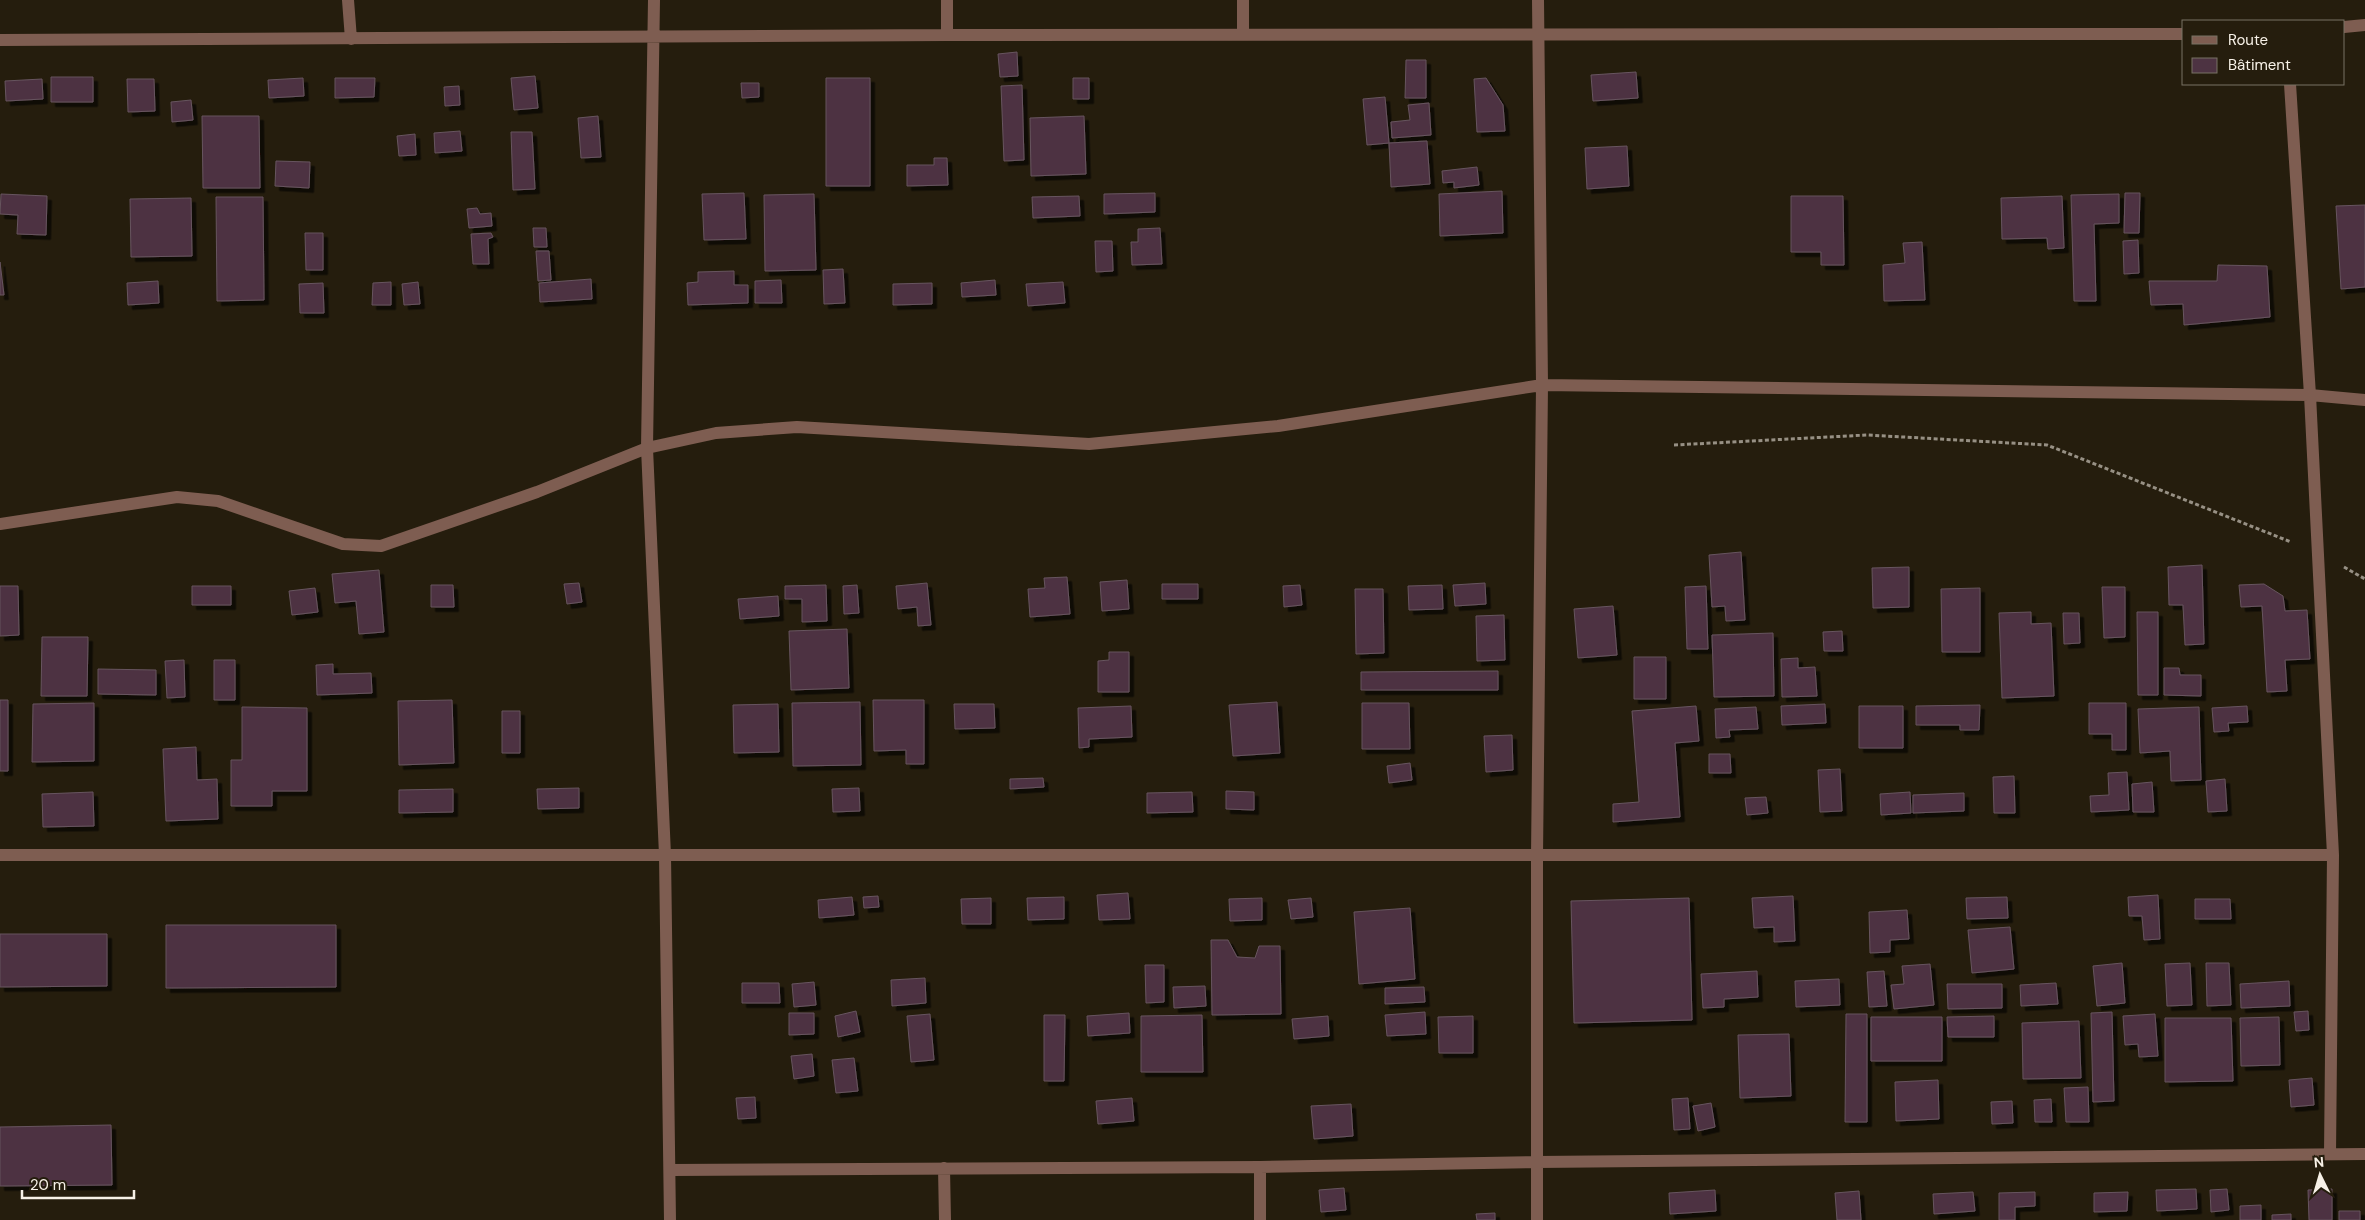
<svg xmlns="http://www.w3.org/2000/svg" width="2365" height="1220" font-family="'DM Sans',sans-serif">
  <defs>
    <filter id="shadow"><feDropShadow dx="4.5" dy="4.5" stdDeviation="0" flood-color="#0009"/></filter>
  </defs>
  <rect width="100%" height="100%" fill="#251d0d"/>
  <!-- building -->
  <path fill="#4d3342" stroke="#67545f" filter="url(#shadow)" d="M1017 52 1018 76 1000 77 998 54Z
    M1406 60H1426V98H1405Z
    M1636 72 1638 98 1593 101 1591 75Z
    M535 76 538 108 514 110 511 78Z
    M51 77H93V102H51Z
    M303 78 304 96 269 98 268 80Z
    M335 78H375L374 97 335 98Z
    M826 78H870V186H826Z
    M1073 78H1089V99H1073Z
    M1486 78 1503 105 1505 131 1477 132 1474 79Z
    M42 79 43 99 6 101 5 81Z
    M127 79H154L155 111 128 112Z
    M741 83H759V97L742 98Z
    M1022 85 1024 160 1004 161 1001 86Z
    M459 86 460 105 445 106 444 87Z
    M1385 97 1389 143 1367 145 1363 99Z
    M191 100 193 120 172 122 171 102Z
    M1429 103 1431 135 1392 138 1391 122 1410 120 1408 105Z
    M202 116H259L260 188H203Z
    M598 116 601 157 581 158 578 118Z
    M1084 116 1086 174 1031 176 1030 118Z
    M460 131 462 151 435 153 434 133Z
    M511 132H532L535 189 513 190Z
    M415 134 416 155 399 156 397 136Z
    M1427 141 1430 184 1391 187 1389 143Z
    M1627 146 1629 186 1587 189 1585 148Z
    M934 158H947L948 185 907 186V165H934Z
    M276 161 310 162 309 188 275 186Z
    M1477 167 1479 185 1454 188V182L1443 183 1442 171Z
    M1502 191 1503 233 1440 236 1439 194Z
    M744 193 746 239 704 240 702 194Z
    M1155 193V212L1104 214V194Z
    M2125 193H2140L2139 233H2124Z
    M1 194 47 196 46 235 17 234 18 215 0 214Z
    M814 194 816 270 765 271 764 195Z
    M2119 194V223L2094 224 2096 301H2074L2071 195Z
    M1079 196 1080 216 1033 218 1032 197Z
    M1791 196H1843L1844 265H1821V252H1791Z
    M2062 196 2064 248 2048 249 2047 238 2002 239 2001 198Z
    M216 197H263L264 300 217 301Z
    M191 198 192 256 131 257 130 199Z
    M2365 205V287L2341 289 2336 206Z
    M477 208 480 214 491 213 492 226 469 228 467 209Z
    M533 228H546L547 247H534Z
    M1160 228 1162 264 1132 265 1131 242H1138V229Z
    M305 233H323V270H306Z
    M491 233 493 237 488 239 489 264H473L471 234Z
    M2138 240 2139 273 2124 274 2123 241Z
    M1095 241H1112L1113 271 1096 272Z
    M1922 242 1925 300 1884 301 1883 265 1905 263 1903 243Z
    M536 251H549L551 280 538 281Z
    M0 262 4 295H0Z
    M2218 265 2267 266 2270 317 2184 325 2183 304 2151 305 2149 281H2217Z
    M843 269 845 303 824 304 823 270Z
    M734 271V285H748V303L688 305 687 283 698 282V272Z
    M591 279 592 299 540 302 539 283Z
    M781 280 782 303H755V281Z
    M995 280 996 295 962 297 961 283Z
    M158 281 159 303 128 305 127 283Z
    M391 282V305H372L373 283Z
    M418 282 420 304 404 305 402 284Z
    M1063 282 1065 303 1028 306 1026 284Z
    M323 283 324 313H300L299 284Z
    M932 283V304L893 305V284Z
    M1741 552 1745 620 1726 621 1725 606 1712 607 1709 555Z
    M2202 565 2204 644 2185 645 2183 605H2169L2168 567Z
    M1909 567V607L1873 608 1872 568Z
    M379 570 384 632 359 634 356 601 335 603 332 574Z
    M1067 577 1070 614 1030 617 1028 589 1045 588 1044 578Z
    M1127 580 1129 609 1102 611 1100 582Z
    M579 583 582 602 567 604 564 584Z
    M927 583 931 625 918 626 917 607 898 609 896 586Z
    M1485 583 1486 604 1455 606 1453 585Z
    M1162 584H1198V599H1162Z
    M2264 584 2283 596 2285 611 2307 610 2310 659 2285 660 2287 691 2267 692 2262 606 2241 607 2239 585Z
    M431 585H453L454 607H431Z
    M826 585 827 621 802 622V599H785V586Z
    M857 585 859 613 844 614 843 586Z
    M1300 585 1302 605 1284 607 1283 586Z
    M1442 585 1443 609 1409 610 1408 586Z
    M0 586H18L19 635 0 636Z
    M192 586H231V605H192Z
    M1706 586 1708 649H1687L1685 587Z
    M2102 587H2125V637L2104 638Z
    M315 588 318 612 292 615 289 591Z
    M1980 588V652H1942L1941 589Z
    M1355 589H1383L1384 653 1356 654Z
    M778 596 779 616 740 619 738 599Z
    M1613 606 1617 655 1578 658 1574 609Z
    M2031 612V624L2051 623 2054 696 2002 698 1999 613Z
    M2137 612H2158V695H2138Z
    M2063 613H2079L2080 643 2064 644Z
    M1504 615 1505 660 1477 661 1476 616Z
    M847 629 849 688 791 690 789 631Z
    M1842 631 1843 651H1824L1823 632Z
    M1773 633 1774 696 1714 697 1712 635Z
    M42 637H88L87 696H41Z
    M1109 652H1129V692H1098V661L1109 660Z
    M1634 657H1666V699H1634Z
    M1798 658V668L1815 667 1817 696 1782 697 1781 659Z
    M184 660 185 697 167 698 165 661Z
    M214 660H235V700H214Z
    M333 664V674L371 673 372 693 317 695 316 665Z
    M2164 668H2179L2180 675H2201V696L2164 695Z
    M98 669 156 670V695L98 694Z
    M1498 671V690H1361V672Z
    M0 700H8V771H0Z
    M452 700 454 763 399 765 398 701Z
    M873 700H924V764H906V750L874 751Z
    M860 702 861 765 793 766 792 703Z
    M1277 702 1280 753 1233 756 1229 705Z
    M94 703V761L32 762 33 704Z
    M1362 703H1409L1410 749H1362Z
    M2089 703H2126V750H2112V734H2089Z
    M778 704 779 752 734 753 733 705Z
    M954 704H994L995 728 955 729Z
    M1825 704 1826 723 1782 725 1781 706Z
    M1980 705 1979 730H1960V725H1916V706Z
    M1131 706 1132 737 1089 739V747L1079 748 1078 708Z
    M1696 706 1699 741 1675 743 1680 817 1613 822V804L1639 802 1632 711Z
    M1859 706H1903V748H1859Z
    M2247 706 2248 722 2228 723 2229 731 2214 732 2212 708Z
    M242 707 307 708V791H272V806H231V760H242Z
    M1756 707 1758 729 1729 730 1730 737 1716 738 1715 709Z
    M2199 707 2201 780 2171 781 2170 751 2140 753 2138 709Z
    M502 711H520V753H502Z
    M1512 735 1513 770 1486 772 1484 736Z
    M196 747 197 780 217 779 218 819 166 821 163 749Z
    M1709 754H1730L1731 773H1709Z
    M1410 763 1412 780 1389 783 1387 766Z
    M1840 769 1842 811 1820 812 1818 770Z
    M2127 772 2129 810 2091 812 2090 796 2109 795 2108 773Z
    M2014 776 2015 813H1994L1993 777Z
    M1043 778 1044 787 1010 789V779Z
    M2225 779 2227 811 2208 812 2206 781Z
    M2152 782 2154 812H2133L2132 784Z
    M579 788V808L538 809 537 789Z
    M859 788 860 811 833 812 832 789Z
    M453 789V812L399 813V790Z
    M1226 791 1254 792V810L1226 809Z
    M93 792 94 826 43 827 42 794Z
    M1192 792 1193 812 1147 813V793Z
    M1910 792 1911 813 1881 815 1880 794Z
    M1964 793V811L1913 813V795Z
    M1766 797 1768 813 1747 815 1745 798Z
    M1128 893 1130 919 1099 920 1097 895Z
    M2158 895 2160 939 2144 940 2142 916H2129L2128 897Z
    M878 896 879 907 864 908 863 897Z
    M1793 896 1795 941 1774 942V927L1754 928 1752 898Z
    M852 897 854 915 819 918 818 900Z
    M1064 897V919L1028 920 1027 898Z
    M2007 897 2008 918 1967 919 1966 898Z
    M991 898V924H962L961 899Z
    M1262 898V920L1230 921 1229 899Z
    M1311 898 1313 917 1291 919 1288 900Z
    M1689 898 1692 1020 1574 1023 1571 901Z
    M2195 899H2230L2231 919H2195Z
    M1410 908 1415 979 1359 984 1354 912Z
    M1907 910 1909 939 1890 940V952L1870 953 1869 912Z
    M166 925H336V987L166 988Z
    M2010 927 2014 969 1972 973 1968 930Z
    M0 934H107V986L0 987Z
    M1211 940H1228L1237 957 1255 958 1259 946H1280L1281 1014 1212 1015Z
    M2122 963 2125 1003 2097 1006 2093 966Z
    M2190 963 2192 1005 2167 1006 2165 964Z
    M2206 963H2229L2231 1005 2207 1006Z
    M1930 964 1934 1005 1894 1009 1891 985 1904 984 1902 966Z
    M1145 965H1164V1002L1146 1003Z
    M1757 971 1758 997 1724 999V1007L1703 1008 1701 974Z
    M1884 971 1887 1006 1869 1007 1867 972Z
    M925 978 926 1003 892 1006 891 980Z
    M1839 979 1840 1005 1796 1007 1795 981Z
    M2289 981 2290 1006 2241 1008 2240 984Z
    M814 982 816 1005 794 1007 792 984Z
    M742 983H779L780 1003H742Z
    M2056 983 2058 1004 2021 1006 2020 985Z
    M1947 984H2002V1008L1948 1009Z
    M1205 986 1206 1006 1174 1008 1173 987Z
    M1424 987 1425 1002 1385 1004V988Z
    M856 1011 860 1032 838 1037 835 1016Z
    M2308 1011 2309 1030 2296 1031 2294 1012Z
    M1425 1012 1426 1034 1387 1036 1385 1015Z
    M2112 1012 2114 1101 2093 1102 2091 1013Z
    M789 1013H814V1034L789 1035Z
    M1129 1013 1130 1033 1088 1036 1087 1016Z
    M930 1014 934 1060 911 1062 907 1016Z
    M1846 1014H1867V1122H1845Z
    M2155 1014 2158 1056 2139 1057 2138 1044 2125 1045 2123 1016Z
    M1044 1015H1065L1064 1081H1044Z
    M1202 1015 1203 1072H1141V1016Z
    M1328 1016 1329 1036 1294 1039 1292 1019Z
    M1473 1016V1053H1439L1438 1017Z
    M1994 1016V1037H1948L1947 1017Z
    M1871 1017H1942V1061H1871Z
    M2279 1017 2280 1065 2241 1066 2240 1018Z
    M2165 1018H2231L2233 1081 2165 1082Z
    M2079 1021 2081 1078 2023 1079 2022 1023Z
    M1789 1034 1791 1096 1740 1098 1738 1035Z
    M812 1054 814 1076 794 1079 791 1056Z
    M854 1058 858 1091 836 1093 832 1060Z
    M2312 1078 2314 1105 2291 1107 2289 1080Z
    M1938 1080 1939 1119 1896 1121 1895 1082Z
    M2088 1087 2089 1122H2066L2064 1088Z
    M755 1097 756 1118 738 1119 736 1098Z
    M1132 1098 1134 1121 1098 1124 1096 1101Z
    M1688 1098 1690 1129 1674 1130 1672 1099Z
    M2051 1099 2052 1122H2035L2034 1100Z
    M2012 1101 2013 1123 1992 1124 1991 1102Z
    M1711 1103 1715 1127 1698 1131 1693 1106Z
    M1351 1104 1353 1136 1314 1139 1311 1106Z
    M111 1125 112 1185 0 1186V1127Z
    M1344 1188 1346 1210 1321 1212 1319 1190Z
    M2196 1189 2197 1209 2157 1211 2156 1190Z
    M2227 1189 2229 1210 2211 1212 2210 1190Z
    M2332 1189V1220H2309L2308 1190Z
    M1715 1190 1716 1211 1670 1214 1669 1193Z
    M1859 1191 1861 1220H1837L1835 1193Z
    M1973 1192 1975 1211 1934 1214 1933 1194Z
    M2035 1192V1206L2015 1207V1220H1999V1193Z
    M2128 1192 2127 1211 2094 1212V1193Z
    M2261 1205V1220H2240V1206Z
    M2339 1211H2360V1220H2339Z
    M1495 1213V1220H1477L1476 1214Z
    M2291 1214V1220H2272V1215Z"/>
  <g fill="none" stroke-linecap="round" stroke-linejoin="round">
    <!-- path -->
    <path stroke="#979084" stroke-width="3" stroke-dasharray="4 2.5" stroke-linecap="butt" d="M1674 445 1867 435 2047 445 2291 542
      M2344 567 2365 579"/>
    <!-- minor -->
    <path stroke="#7e5d51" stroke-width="12" d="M348 0 351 39
      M654 0 647 448 665 855 670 1220
      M947 0V35
      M1243 0V35
      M2344 27 2365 25
      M0 40 947 35 2184 34
      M2290 84 2310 395 2333 855 2330 1154
      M0 524 177 497 218 501 343 544 381 546 537 492 647 448 716 433 797 427 1089 444 1278 426 1542 385 2310 395 2365 400
      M0 855H2333
      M1260 1167V1220
      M944 1168 945 1220
      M671 1170 1260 1167 1537 1162 2365 1154
      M1537 1220V856L1542 385 1538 0"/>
  </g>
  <!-- legend -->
  <rect x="2182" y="20" width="162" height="65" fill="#251d0d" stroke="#797264"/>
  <rect x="2192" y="36" width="25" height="8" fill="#7e5d51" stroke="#797264"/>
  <text x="2228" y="45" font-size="15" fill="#f7f1e7">Route</text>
  <rect x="2192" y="58" width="25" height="15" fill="#4d3342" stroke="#797264"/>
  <text x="2228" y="70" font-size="15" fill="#f7f1e7">Bâtiment</text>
  <!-- north arrow -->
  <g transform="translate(2320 1175) rotate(355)" stroke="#251d0d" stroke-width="4" paint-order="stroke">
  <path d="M0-4L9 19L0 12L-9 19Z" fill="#f7f1e7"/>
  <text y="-8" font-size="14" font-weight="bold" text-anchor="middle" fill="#f7f1e7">N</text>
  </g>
  <!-- scale -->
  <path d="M22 1190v8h112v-8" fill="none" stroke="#f7f1e7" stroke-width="2.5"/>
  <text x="30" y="1190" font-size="15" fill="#f7f1e7" stroke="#251d0d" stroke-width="4" paint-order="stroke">20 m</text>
</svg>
